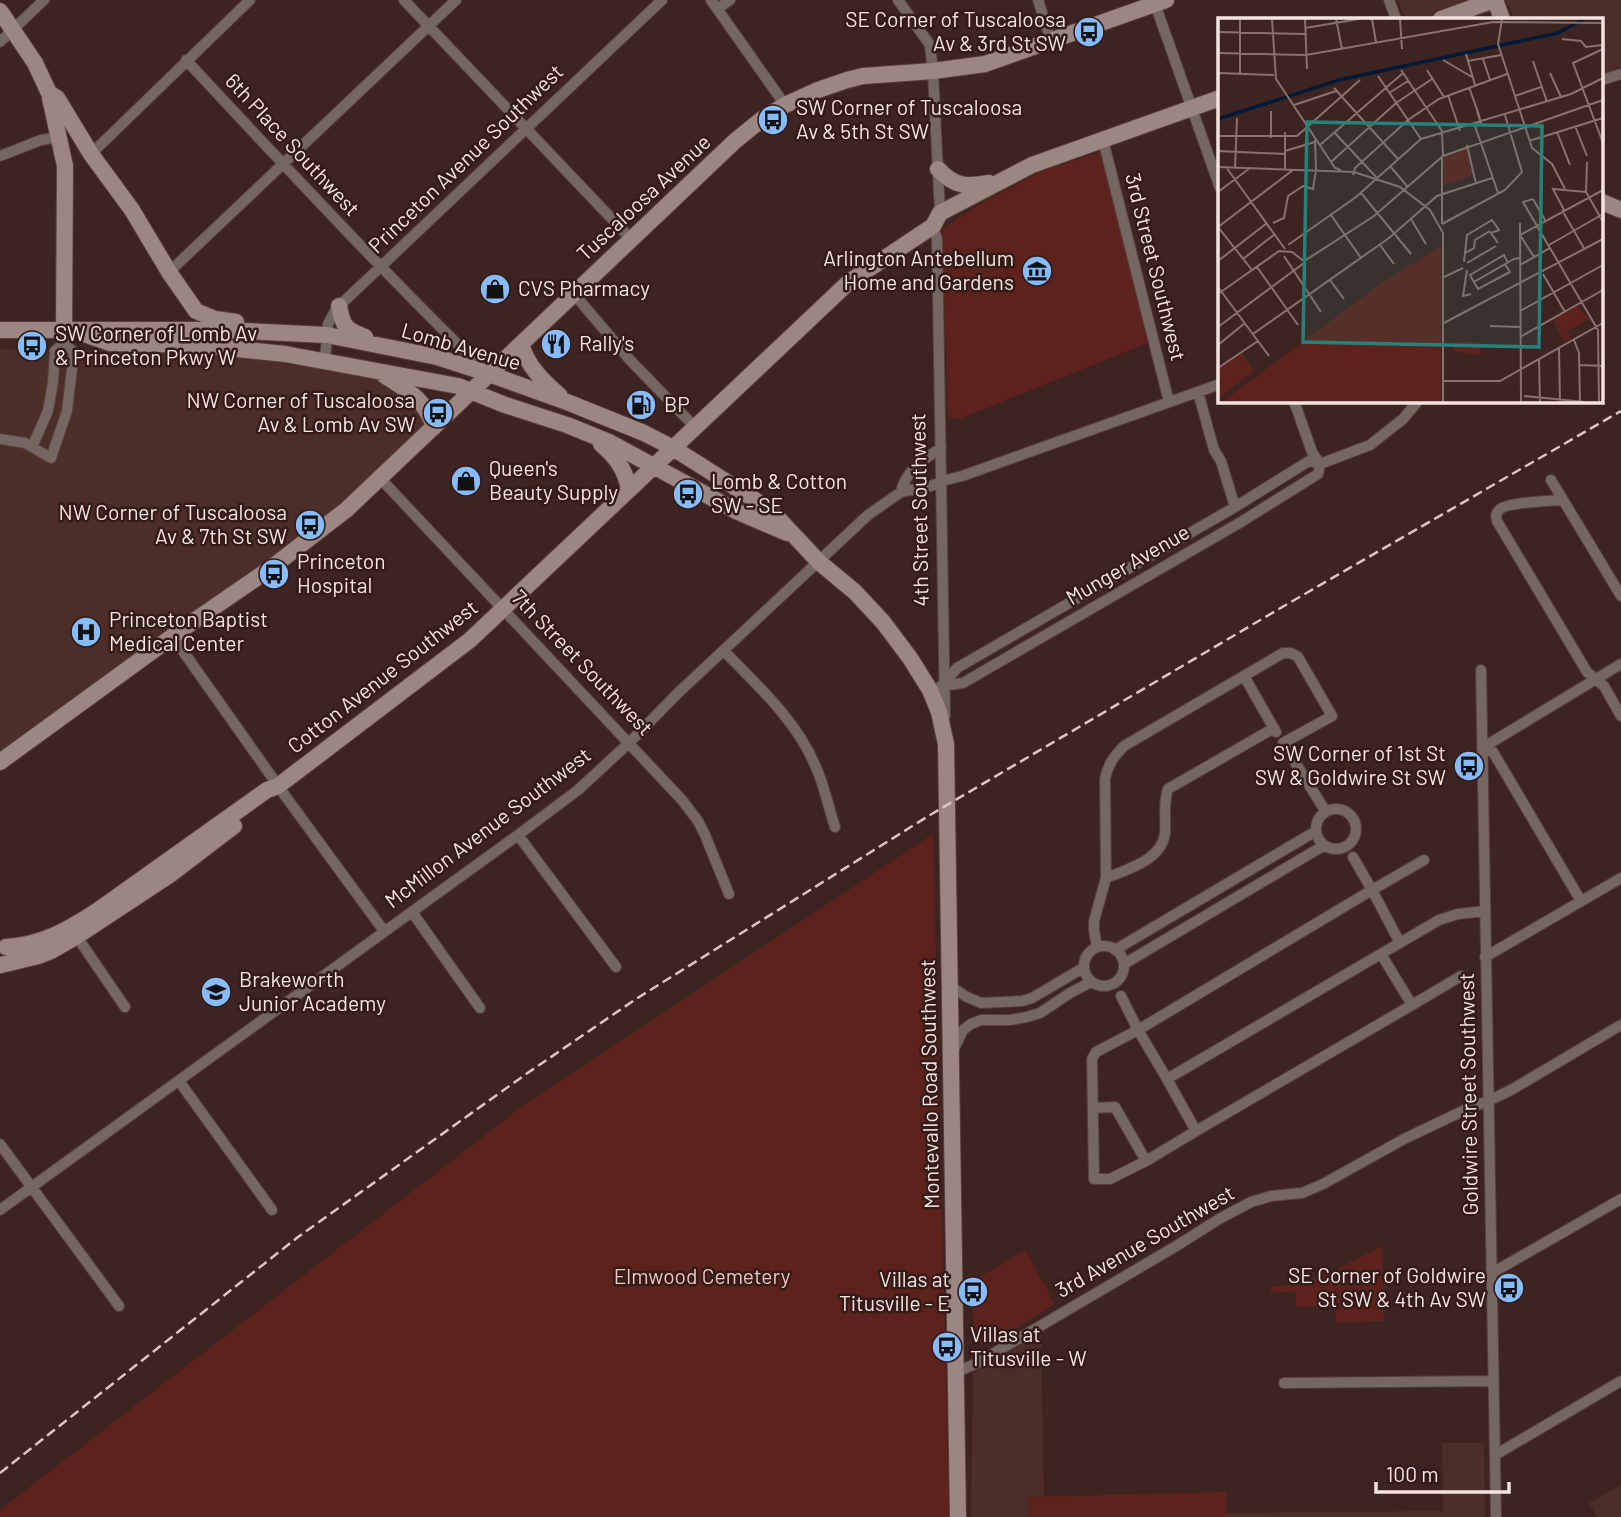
<svg xmlns="http://www.w3.org/2000/svg" width="1621" height="1517" font-family="Barlow,sans-serif">
  <rect width="100%" height="100%" fill="#3e2421"/>
  <!-- built -->
  <path fill="#4c2d28" d="M1398 0H1621V67L1602 74V19H1514L1509 5 1469 19H1405Z
    M0 349 216 352 404 383 433 415 346 510 0 754Z
    M1041 1333 1044 1496 1030 1497V1517H971L973 1373Z
    M1442 1443H1484L1485 1517H1226V1513L1443 1511Z
    M1621 1485V1517H1597L1589 1503Z"/>
  <!-- green -->
  <path fill="#5e221c" d="M1100 152 1150 342 959 419 948 417 942 229 982 203 1040 172Z
    M933 834 949 1517H0V1510L523 1106Z
    M1382 1246 1384 1321 1336 1323V1306L1296 1307V1291L1271 1293V1287L1303 1283 1321 1277Z
    M1025 1250 1055 1304 992 1343C985 1345 980 1346 974 1340L971 1282Z
    M1226 1492V1517H1030L1029 1497Z"/>
  <g fill="none" stroke-linecap="round" stroke-linejoin="round">
    <!-- street casing -->
    <g stroke="#583f3c" stroke-width="12">
      <path id="street" d="M404 0 631 239
        M711 0 785 105
        M898 0 930 45 933 71 940 213
        M1038 0 1051 41
        M1389 0 1396 19
        M1155 4 1220 188
        M717 9 730 0
        M0 42 44 0
        M186 60C284 165 382 271 485 371
        M1602 80 1621 74
        M1103 140 1169 402
        M91 154 250 0
        M0 156 41 140 59 137
        M933 226 937 239 945 716
        M169 272 456 0
        M574 294 630 360 695 427
        M325 361 328 324 336 309 662 0
        M1198 392 1214 450 1221 461 1235 507
        M1294 401 1312 452 1320 464
        M0 439 25 443 51 458 67 411 74 352 64 343V331
        M32 447 48 411 53 382 55 351 64 343
        M380 478 682 800 698 821 705 835 729 894
        M1551 480 1621 596
        M901 492C905 471 924 459 941 448
        M1563 500C1551 501 1506 502 1499 510 1495 515 1496 516 1497 521L1587 672 1604 686 1621 716
        M173 637 286 797 384 931
        M724 651C757 685 796 720 815 765 824 784 828 806 835 827
        M1481 670 1496 1517
        M1244 676 1276 732
        M943 685 957 668 1235 507 1309 461 1320 464 1370 445 1403 419 1418 401
        M941 686 963 683 1241 522 1318 474 1320 464
        M1482 748 1493 752 1581 901
        M1482 748 1621 664
        M1316 829a20 20 0 1 1 40 0a20 20 0 1 1-40 0Z
        M518 835 616 967
        M1353 857 1372 890 1424 860
        M1106 878C1128 869 1162 860 1165 833 1166 818 1163 803 1168 789L1274 728
        M412 912 480 1008
        M73 931 125 1007
        M1084 966a20 20 0 1 1 40 0a20 20 0 1 1-40 0Z
        M1097 947 1094 930V921L1106 878 1105 779C1108 765 1113 757 1124 746L1283 653H1291L1298 657 1332 716 1283 743 1326 812
        M1115 950 1316 831
        M1381 954 1412 1005 1196 1131 1167 1079 1439 920 1458 914 1485 911
        M1485 957 1621 878
        M1124 964 1323 846
        M949 985 965 996 981 1003 1022 1001 1032 998 1083 968
        M1121 996 1138 1030 1096 1052 1092 1059 1094 1179H1110L1146 1161
        M1412 1005 1461 976
        M953 1051 963 1030 971 1024 981 1020H1010L1027 1017 1040 1013 1070 993 1091 982
        M1167 1079 1138 1030 1372 890 1400 943
        M179 1081 272 1210
        M1093 1108 1115 1107 1146 1161 1196 1131
        M0 1144 119 1306
        M0 1210 518 835 578 790 629 743 678 693 868 515 901 492 931 486 942 481 962 476 1220 384
        M1492 1273 1621 1199
        M955 1373 979 1362 1178 1245 1219 1219 1251 1202 1271 1196 1302 1193 1323 1184 1404 1139 1469 1108 1488 1101 1511 1090 1621 1025
        M1284 1383 1494 1381
        M1495 1455 1621 1381"/>
    </g>
    <!-- secondary casing -->
    <g stroke="#583f3c" stroke-width="18">
      <path id="secondary" d="M1495 0 1502 19
        M0 11 35 63 49 93 57 98 91 154 132 210 169 272 196 311 215 319 236 322
        M1441 19 1494 0
        M50 98 65 166 64 331
        M938 169C955 187 966 187 989 183
        M1602 202 1621 210
        M339 306C343 327 345 329 365 337
        M0 330H225L327 335 437 357 489 374 567 402 644 433 673 448 752 498 774 514 819 562 855 592 883 622 910 658 930 690 939 712 946 744 958 1517
        M84 334 110 343 198 345 285 354 458 386 505 405 567 425 609 442 738 512 787 533
        M521 344C528 367 542 380 560 396
        M384 375C407 390 425 399 434 427
        M601 444C616 457 625 469 629 489
        M0 762 191 623 271 568 346 510 735 141 761 120 785 105 818 90 847 80 863 76 933 71 985 64 1166 0
        M6 947C42 945 68 930 97 911L267 790 278 786 470 640 849 282 933 226 940 213 1032 165 1220 98
        M1 965 38 956 51 951 77 936 171 874 234 826"/>
    </g>
    <!-- street -->
    <use href="#street" stroke="#736663" stroke-width="10"/>
    <!-- secondary -->
    <use href="#secondary" stroke="#9b8682" stroke-width="16"/>
    <!-- rail -->
    <path stroke="#dac6c3" stroke-width="2.5" stroke-dasharray="10 5" stroke-linecap="butt" d="M0 1473 298 1237 529 1072 636 999 930 815 1284 606 1621 411"/>
  </g>
  <!-- icons -->
  <defs>
    <g id="bus-disc" transform="scale(1.575)"><circle r="9.5" fill="#88bbfc" stroke="#331b17"/><path d="M-5-6H5V4H4V6H2V4H-2V6H-4V4H-5ZM-3.5-4V0h7V-4ZM-3.5 1.2v1.5H-2V1.2ZM2 1.2v1.5H3.5V1.2Z" fill="#111"/></g>
    <g id="museum-disc" transform="scale(1.575)"><circle r="9.5" fill="#88bbfc" stroke="#331b17"/><path d="M0-6L6-3V-2H-6V-3ZM-5-1h2V3h-2ZM-1-1h2V3h-2ZM3-1h2V3H3ZM-6 4H6V6H-6Z" fill="#111"/></g>
    <g id="shop-disc" transform="scale(1.575)"><circle r="9.5" fill="#88bbfc" stroke="#331b17"/><path d="M-5-2.5h2.3a2.7 3.5 0 0 1 5.4 0H5L5.5 6h-11ZM-1.5-2.5h3a1.5 2.3 0 0 0-3 0Z" fill="#111"/></g>
    <g id="restaurant-disc" transform="scale(1.575)"><circle r="9.5" fill="#88bbfc" stroke="#331b17"/><path d="M-5-6h1v4h1v-4h1v4h1v-4h1v5L-1.5 .5V6h-2V.5L-5-1ZM5-6V6H3V1.5H1.5Q1.5-4 5-6Z" fill="#111"/></g>
    <g id="fuel-disc" transform="scale(1.575)"><circle r="9.5" fill="#88bbfc" stroke="#331b17"/><path d="M-5.5-6h7V0h2V4h1.3V-2.5L3-4.5l.8-.8L6-3V5H2.5V1h-1V6h-7ZM-4.2-4.7v3.2H.2V-4.7Z" fill="#111"/></g>
    <g id="hospital-disc" transform="scale(1.575)"><circle r="9.5" fill="#88bbfc" stroke="#331b17"/><path d="M-5-5h3v3.5h4V-5h3V5h-3V1.5h-4V5h-3Z" fill="#111"/></g>
    <g id="school-disc" transform="scale(1.575)"><circle r="9.5" fill="#88bbfc" stroke="#331b17"/><path d="M0-5L7-2L0 1L-7-2ZM-4 1L0 2.5L4 1V4Q0 6-4 4Z" fill="#111"/></g>
  </defs>
  <g fill-rule="evenodd">
    <use href="#bus-disc" x="1089" y="32"/>
    <use href="#bus-disc" x="773" y="120"/>
    <use href="#museum-disc" x="1037" y="271"/>
    <use href="#shop-disc" x="495" y="289"/>
    <use href="#restaurant-disc" x="556" y="344"/>
    <use href="#bus-disc" x="32" y="346"/>
    <use href="#fuel-disc" x="641" y="405"/>
    <use href="#bus-disc" x="438" y="413"/>
    <use href="#shop-disc" x="466" y="481"/>
    <use href="#bus-disc" x="688" y="494"/>
    <use href="#bus-disc" x="310" y="525"/>
    <use href="#bus-disc" x="274" y="574"/>
    <use href="#hospital-disc" x="86" y="632"/>
    <use href="#bus-disc" x="1469" y="766"/>
    <use href="#school-disc" x="216" y="992"/>
    <use href="#bus-disc" x="1509" y="1288"/>
    <use href="#bus-disc" x="973" y="1292"/>
    <use href="#bus-disc" x="947" y="1347"/>
  </g>
  <g text-anchor="middle" stroke-width="5" stroke-linejoin="round" paint-order="stroke">
    <!-- poi labels -->
    <g font-size="21" fill="#f6e4e1" stroke="#331b17" text-anchor="start">
      <text x="1066" y="27" text-anchor="end">SE Corner of Tuscaloosa<tspan x="1066" dy="24">Av &amp; 3rd St SW</tspan></text>
      <text x="796" y="115">SW Corner of Tuscaloosa<tspan x="796" dy="24">Av &amp; 5th St SW</tspan></text>
      <text x="1014" y="266" text-anchor="end">Arlington Antebellum<tspan x="1014" dy="24">Home and Gardens</tspan></text>
      <text x="518" y="296">CVS Pharmacy</text>
      <text x="55" y="341">SW Corner of Lomb Av<tspan x="55" dy="24">&amp; Princeton Pkwy W</tspan></text>
      <text x="579" y="351">Rally's</text>
      <text x="415" y="408" text-anchor="end">NW Corner of Tuscaloosa<tspan x="415" dy="24">Av &amp; Lomb Av SW</tspan></text>
      <text x="664" y="412">BP</text>
      <text x="489" y="476">Queen's<tspan x="489" dy="24">Beauty Supply</tspan></text>
      <text x="711" y="489">Lomb &amp; Cotton<tspan x="711" dy="24">SW - SE</tspan></text>
      <text x="287" y="520" text-anchor="end">NW Corner of Tuscaloosa<tspan x="287" dy="24">Av &amp; 7th St SW</tspan></text>
      <text x="297" y="569">Princeton<tspan x="297" dy="24">Hospital</tspan></text>
      <text x="109" y="627">Princeton Baptist<tspan x="109" dy="24">Medical Center</tspan></text>
      <text x="1446" y="761" text-anchor="end">SW Corner of 1st St<tspan x="1446" dy="24">SW &amp; Goldwire St SW</tspan></text>
      <text x="239" y="987">Brakeworth<tspan x="239" dy="24">Junior Academy</tspan></text>
      <text x="1486" y="1283" text-anchor="end">SE Corner of Goldwire<tspan x="1486" dy="24">St SW &amp; 4th Av SW</tspan></text>
      <text x="950" y="1287" text-anchor="end">Villas at<tspan x="950" dy="24">Titusville - E</tspan></text>
      <text x="970" y="1342">Villas at<tspan x="970" dy="24">Titusville - W</tspan></text>
    </g>
    <!-- street labels -->
    <g font-size="21" fill="#f6e4e1" stroke="#331b17">
      <text transform="translate(292 145) rotate(47)" y="7">6th Place Southwest</text>
      <text transform="translate(466 159) rotate(-44)" y="7">Princeton Avenue Southwest</text>
      <text transform="translate(644 198) rotate(-43)" y="7">Tuscaloosa Avenue</text>
      <text transform="translate(1155 267) rotate(76)" y="7">3rd Street Southwest</text>
      <text transform="translate(461 347) rotate(16)" y="7">Lomb Avenue</text>
      <text transform="translate(920 510) rotate(-91)" y="7">4th Street Southwest</text>
      <text transform="translate(1128 565) rotate(-30)" y="7">Munger Avenue</text>
      <text transform="translate(582 663) rotate(46)" y="7">7th Street Southwest</text>
      <text transform="translate(383 677) rotate(-38)" y="7">Cotton Avenue Southwest</text>
      <text transform="translate(488 828) rotate(-37)" y="7">McMillon Avenue Southwest</text>
      <text transform="translate(930 1084) rotate(-91)" y="7">Montevallo Road Southwest</text>
      <text transform="translate(1469 1094) rotate(-91)" y="7">Goldwire Street Southwest</text>
      <text transform="translate(1145 1242) rotate(-30)" y="7">3rd Avenue Southwest</text>
    </g>
    <!-- park labels -->
    <g font-size="21" fill="#f4c4bd" stroke="#331b17">
      <text x="702" y="1284">Elmwood Cemetery</text>
    </g>
  </g>
  <!-- overview -->
  <g transform="translate(1218 18)">
    <rect width="385" height="385" fill="#3e2421"/>
    <path d="M248 129 255 157 226 167 225 140ZM223 228V384H4L162 266ZM359 288 371 301 349 313 353 320 346 324 335 302ZM235 324H263V337L235 333ZM24 335 36 353 0 380V351Z" fill="#5e221c"/>
    <path fill="none" stroke="#021a38" stroke-width="3.5" d="M0 101 121 62 340 15 366 1"/>
    <path fill="none" stroke="#88716e" stroke-width="2" d="M22 1V56M54 1 58 61 117 150 123 152M87 1 89 51M118 1 124 31M154 1 158 24M182 1 184 31M284 1 280 26 314 130 334 146 347 171M87 10 141 1M0 14 87 16M344 21 363 23 368 29 385 27M385 31 355 45 385 125M0 35 88 37 275 4 385 5M248 36 257 67M265 41 272 62M225 42 254 59M250 43 283 37M315 43 329 84M183 52 224 113 225 138M209 52 226 79M0 55 56 57M332 55 343 79M160 58 203 121M251 69 261 97 263 106 259 93M116 70 180 141M171 75 190 63M230 77 242 113M297 78 323 69M76 87 118 73M257 108 280 175M357 108 369 138M116 114 159 160M339 114 352 147M0 118H79L142 62M53 120V93M97 122 98 152M311 123 385 100M102 127 185 55M249 127 258 166M0 133 67 136M67 133 97 124M224 140V206M113 144 178 85 214 61M369 144 368 174 385 204M172 148 189 168M0 149 136 154 182 169 212 192 225 215V384M8 149 67 231M17 150 19 100M67 151V114M135 157 137 150 190 102 221 81 289 56M0 174 32 150M143 175 193 236M315 181 305 184 380 312 381 384M315 181 327 202M344 192 367 232M346 192 335 171 368 174M113 197 143 240M193 201 208 226M55 205 66 200 70 178 85 168 95 171 98 152M302 205 303 384M224 206 287 172 304 154 287 97M0 209 75 152M0 209 34 252M70 227 138 179 203 121 353 76 385 60M162 227 176 246M331 227 385 196M247 235 256 230 257 222 272 213M66 238 103 294M316 239 302 217 385 172M25 241 57 216M88 242 156 198 225 138 385 82M0 243 49 205M246 244 249 217 274 202 281 212 273 215 280 225M249 245 278 228M287 246 292 254 260 271 256 264 296 241 302 240M302 247 332 230M39 249 80 307M249 252 245 278 253 276M325 256 347 294M224 260 245 250M112 262 126 281M256 264 252 257 286 237 290 245M0 269 51 338M0 276 61 233 74 234 87 244 83 241M302 293 385 247M224 306 385 221M272 308 302 309M0 309 86 245M35 316 171 220 219 178 274 160M302 319 385 272M356 322 361 335 362 384M0 327 27 305M341 330 342 384M321 341 322 384M362 347 385 348M0 350 40 323M225 363H282L385 305M306 378 367 384"/>
    <path fill="#26817a" fill-opacity="0.15" stroke="#26817a" stroke-width="3.5" d="M89 104 324 108 321 329 85 324Z"/>
    <rect width="385" height="385" fill="none" stroke="#f6e4e1" stroke-width="3.5"/>
  </g>
  <!-- scale -->
  <path d="M1376 1482v10h133v-10" fill="none" stroke="#f6e4e1" stroke-width="3.5"/>
  <text x="1386" y="1482" font-size="21" fill="#f6e4e1" stroke="#331b17" stroke-width="5" paint-order="stroke">100 m</text>
</svg>
